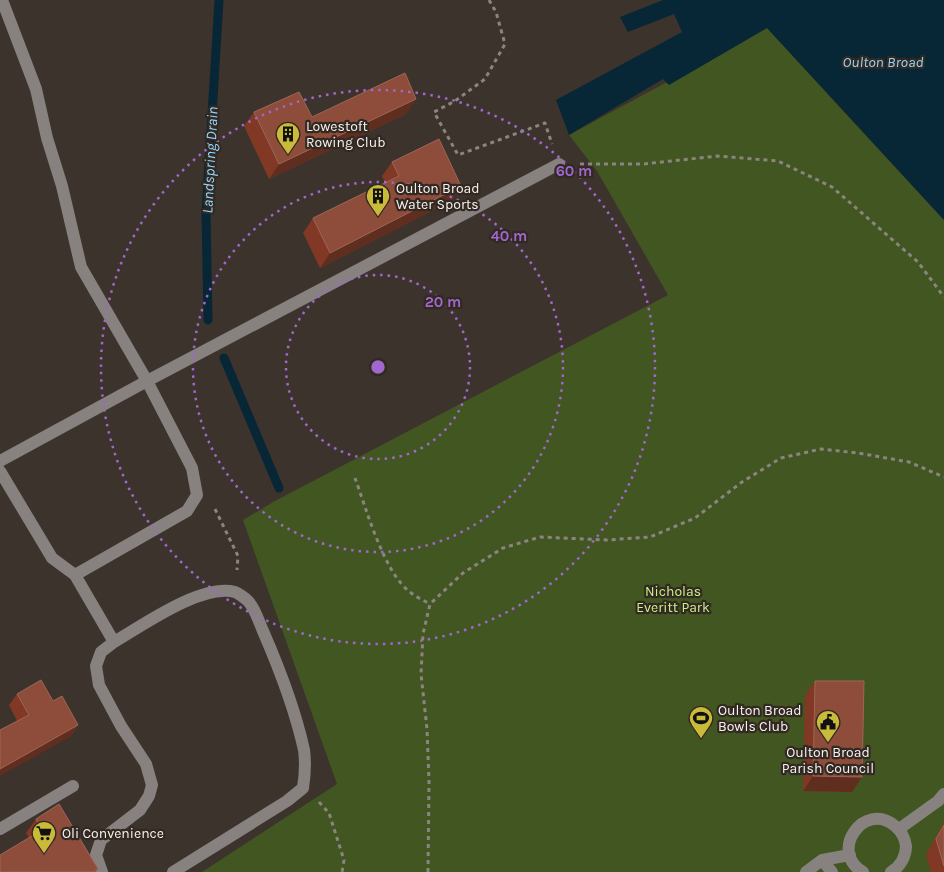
<svg xmlns="http://www.w3.org/2000/svg" width="944" height="872" font-family="Karla,sans-serif">
  <rect width="100%" height="100%" fill="#3c332d"/>
  <!-- green -->
  <path fill="#425622" d="M767 28 944 220V872H202L337 784 243 520 275 501 668 295 597 171 569 135Z"/>
  <!-- water -->
  <path fill="#082736" d="M663 0H944V220L767 28 669 85 663 79 569 135 556 100 682 32 674 14 628 32 620 17Z"/>
  <g fill="none" stroke-linecap="round" stroke-linejoin="round">
    <!-- stream -->
    <path stroke="#082736" stroke-width="9" d="M208 320 206 213 219 0
      M224 358 279 488"/>
    <!-- path -->
    <path stroke="#8c847f" stroke-width="3" stroke-dasharray="4 4" stroke-linecap="butt" d="M489 0 496 12 505 44 485 79 455 101 434 112 458 155 545 123 552 144
      M580 164H643L718 156 778 161 832 187 918 262 944 297
      M355 478C366 508 384 573 410 592 416 597 423 600 430 604
      M215 509 238 556 237 570
      M319 802 329 813 344 860 342 872
      M428 872 429 781 427 729 421 674 423 634 430 604 463 573 503 548 540 537 607 540 650 537 695 518 742 482 781 458 821 449 858 453 909 462 944 477"/>
    <!-- minor -->
    <path stroke="#87827f" stroke-width="12" d="M2 0 36 89 47 138 62 186 81 267 147 381 192 468 197 495 187 511 75 575
      M0 461 147 381 559 164
      M0 471 52 558 75 575 114 642 101 652 96 666 99 685 121 726 146 764 152 785 149 796 140 810 101 840 96 855 102 872
      M114 642C143 625 202 583 235 592 238 593 245 598 248 601 255 608 259 622 263 631 280 670 295 709 304 750 306 764 305 775 303 788L287 801 173 872
      M0 829 73 786
      M899 829 938 801 944 794
      M822 860 832 872
      M806 872 822 860 850 855
      M863 872C828 852 864 800 895 826 901 831 905 838 906 846 906 857 900 867 891 872"/>
  </g>
  <!-- wall -->
  <path fill="#813825" d="M254 112 312 117 406 114 269 179 244 126Z
    M392 162 461 186 451 201 320 268 303 233 313 218 385 183 382 176Z
    M815 681 862 777 852 792 803 791 805 695Z
    M17 694 53 701 78 725 70 737 17 721 9 705Z
    M36 819 97 872 29 838 26 833Z
    M944 823V872H931L926 854Z"/>
  <!-- shaded-wall -->
  <path fill="#602e1f" d="M416 99 406 114 269 179 279 164Z
    M461 186 451 201 320 268 330 253Z
    M78 725 70 737 0 776V769Z
    M813 776 862 777 852 792 803 791Z"/>
  <!-- building -->
  <path fill="#8e4c3b" stroke="#9e6657" d="M405 73 416 99 279 164 254 112 299 92 312 117Z
    M439 139 461 186 330 253 313 218 399 176 392 162Z
    M41 680 53 701 62 696 78 725 0 769V730L29 715 17 694Z
    M815 681H864L862 777 813 776Z
    M59 804 98 869 94 872H0V855L42 830 36 819Z
    M944 825V866L936 839Z"/>
  <!-- distance rings -->
  <g fill="none" stroke="#a067cd" stroke-width="2.5" stroke-dasharray="2.5 5">
    <circle cx="378" cy="367" r="92"/>
    <circle cx="378" cy="367" r="185"/>
    <circle cx="378" cy="367" r="277"/>
  </g>
  <!-- icons -->
  <defs>
    <g id="building-pin" transform="scale(1.25)"><path d="M0 17L-7.5 6A9.5 9.5 0 1 1 7.5 6Z" fill="#caba3a" stroke="#322923"/><path d="M-4-6H4V6H1V3H-1V6H-4ZM-2.5-4.3h1.7v1.8h-1.7ZM.8-4.3h1.7v1.8H.8ZM-2.5-1h1.7V.8h-1.7ZM.8-1h1.7V.8H.8Z" fill="#111"/></g>
    <g id="stadium-pin" transform="scale(1.25)"><path d="M0 17L-7.5 6A9.5 9.5 0 1 1 7.5 6Z" fill="#caba3a" stroke="#322923"/><path d="M0-5a6.5 5 0 1 0 0 10a6.5 5 0 1 0 0-10ZM-3.5-1.8h7v3.6h-7Z" fill="#111"/></g>
    <g id="civic-pin" transform="scale(1.25)"><path d="M0 17L-7.5 6A9.5 9.5 0 1 1 7.5 6Z" fill="#caba3a" stroke="#322923"/><path d="M-.6-6.5H3V-4.5H.6V-3L4-1V1h2V6H-6V1h2V-1L-.6-3ZM-1.2 2.5V6h2.4V2.5Z" fill="#111"/></g>
    <g id="supermarket-pin" transform="scale(1.25)"><path d="M0 17L-7.5 6A9.5 9.5 0 1 1 7.5 6Z" fill="#caba3a" stroke="#322923"/><path d="M-6-5.5h2.5l.6 2H6L4.5 2H-2.5L-4.4-4H-6ZM-1.5 3.2a1.3 1.3 0 1 0 .1 0ZM3 3.2a1.3 1.3 0 1 0 .1 0Z" fill="#111"/></g>
  </defs>
  <g fill-rule="evenodd">
    <use href="#building-pin" x="288" y="134"/>
    <use href="#building-pin" x="378" y="196"/>
    <use href="#stadium-pin" x="701" y="718"/>
    <use href="#civic-pin" x="828" y="722"/>
    <use href="#supermarket-pin" x="44" y="833"/>
  </g>
  <g text-anchor="middle" stroke-width="4.5" stroke-linejoin="round" paint-order="stroke">
    <!-- poi labels -->
    <g font-size="14" fill="#f8f2ee" stroke="#322923" text-anchor="start">
      <text x="306" y="131">Lowestoft<tspan x="306" dy="16">Rowing Club</tspan></text>
      <text x="396" y="193">Oulton Broad<tspan x="396" dy="16">Water Sports</tspan></text>
      <text x="718" y="715">Oulton Broad<tspan x="718" dy="16">Bowls Club</tspan></text>
      <text x="828" y="757" text-anchor="middle">Oulton Broad<tspan x="828" dy="16">Parish Council</tspan></text>
      <text x="62" y="838">Oli Convenience</text>
    </g>
    <!-- park labels -->
    <g font-size="14" fill="#c8f388" stroke="#322923">
      <text x="673" y="596">Nicholas<tspan x="673" dy="16">Everitt Park</tspan></text>
    </g>
    <!-- water labels -->
    <g font-size="15" font-style="italic" fill="#93d6fc" stroke="#322923">
      <text x="883" y="67">Oulton Broad</text>
      <text transform="translate(210 160) rotate(-87)" y="5">Landspring Drain</text>
    </g>
  </g>
  <circle cx="378" cy="367" r="8" fill="#a067cd" stroke="#322923" stroke-width="2.5"/>
  <g font-size="15" text-anchor="middle" font-weight="bold" fill="#a067cd" stroke="#322923" stroke-width="4.5" stroke-linejoin="round" paint-order="stroke">
    <text x="574" y="176">60 m</text>
    <text x="509" y="241">40 m</text>
    <text x="443" y="307">20 m</text>
  </g>
</svg>
